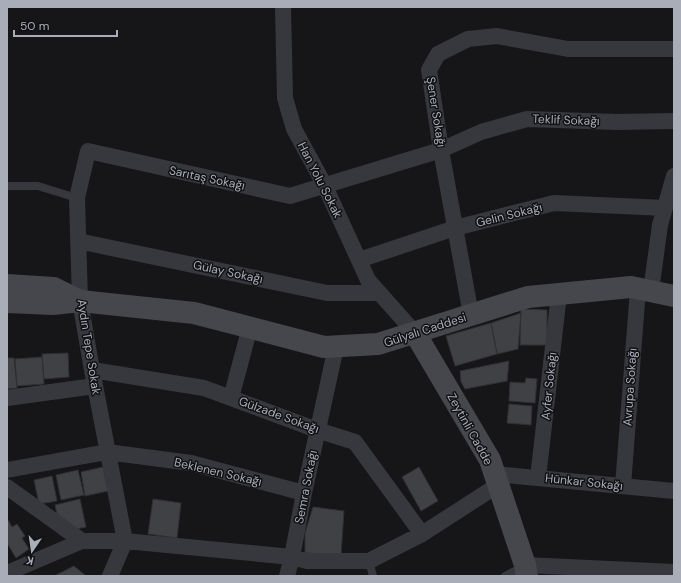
<svg xmlns="http://www.w3.org/2000/svg" width="681" height="583" font-family="'DM Sans',sans-serif">
  <rect width="100%" height="100%" fill="#161618"/>
  <!-- building -->
  <path fill="#404145" stroke="#303034" d="M521 309 547 310V345H520Z
    M521 313 518 349 497 354 491 323Z
    M491 323 497 354 455 366 446 336Z
    M68 353 69 377 44 379 42 354Z
    M42 357 44 384 17 386 15 359Z
    M7 358H14L17 388 7 389Z
    M509 361 507 381 465 389 461 382 460 371Z
    M526 378 537 379 535 403 509 401 510 382 525 383Z
    M509 404 532 406 531 425 507 423Z
    M103 467 108 491 85 496 81 472Z
    M419 467 438 501 421 511 402 477Z
    M78 470 84 495 61 500 56 475Z
    M52 476 57 501 39 504 34 480Z
    M80 499 86 527 76 529 57 514 55 505Z
    M153 499 181 503 177 538 148 534Z
    M313 507 344 511 341 555 305 553V533Z
    M7 518 12 527 17 524 25 536 22 538 29 549 16 558 7 543Z
    M74 566 86 576H54Z"/>
  <g fill="none" stroke-linecap="round" stroke-linejoin="round">
    <!-- lane -->
    <path stroke="#37383d" stroke-width="8" d="M7 186H38L77 198
      M369 561 373 576
      M505 576 524 566"/>
    <!-- street -->
    <path stroke="#37383d" stroke-width="16" d="M283 7 285 98 294 129 324 184 368 280 415 333
      M78 241 327 293H379
      M359 260 455 228 554 203 665 208
      M651 291 660 225 674 176
      M471 315 441 150 429 70 438 54 468 39 497 36 568 49H674
      M92 370 204 388 317 430 355 442 422 534
      M7 398 95 386
      M231 398 250 327
      M7 470 107 452 191 463 304 493
      M494 474 674 491
      M538 478 559 294
      M623 486 638 289
      M7 487 82 541
      M125 541 92 370 80 301 77 198 88 151 290 196 441 150 481 132 527 119 616 122 674 121
      M525 565 674 572
      M7 573 82 541H125L292 557 307 561H369L422 534 498 485
      M110 576 125 541
      M287 576 292 557 304 493 336 347"/>
    <!-- secondary -->
    <path stroke="#45474d" stroke-width="22" d="M7 285 54 288 80 301
      M7 302 53 304 80 301 194 313 324 347 378 344 528 297 631 287 674 296
      M415 333 490 460 525 565 527 576"/>
  </g>
  <g text-anchor="middle" stroke-width="3" stroke-linejoin="round" paint-order="stroke">
    <!-- street labels -->
    <g font-size="12" fill="#a8adb8" stroke="#111113">
      <text transform="translate(436 112) rotate(81)" y="4">Şener Sokağı</text>
      <text transform="translate(566 120) rotate(2)" y="4">Teklif Sokağı</text>
      <text transform="translate(207 178) rotate(12)" y="4">Sarıtaş Sokağı</text>
      <text transform="translate(320 180) rotate(63)" y="4">Han Yolu Sokak</text>
      <text transform="translate(509 215) rotate(-14)" y="4">Gelin Sokağı</text>
      <text transform="translate(228 272) rotate(12)" y="4">Gülay Sokağı</text>
      <text transform="translate(425 330) rotate(-18)" y="4">Gülyalı Caddesi</text>
      <text transform="translate(89 347) rotate(81)" y="4">Aydın Tepe Sokak</text>
      <text transform="translate(549 386) rotate(-84)" y="4">Ayfer Sokağı</text>
      <text transform="translate(630 387) rotate(-86)" y="4">Avrupa Sokağı</text>
      <text transform="translate(279 415) rotate(20)" y="4">Gülzade Sokağı</text>
      <text transform="translate(470 429) rotate(61)" y="4">Zeytinli Cadde</text>
      <text transform="translate(218 472) rotate(13)" y="4">Beklenen Sokağı</text>
      <text transform="translate(584 482) rotate(6)" y="4">Hünkar Sokağı</text>
      <text transform="translate(306 487) rotate(-79)" y="4">Semra Sokağı</text>
    </g>
  </g>
  <!-- border -->
  <rect width="681" height="583" fill="none" stroke="#a8adb8" stroke-width="16"/>
  <!-- north arrow -->
  <g transform="translate(32 551) rotate(193)" stroke="#111113" stroke-width="3" paint-order="stroke">
  <path d="M0-3L7 15L0 10L-7 15Z" fill="#a8adb8"/>
  <text y="-6" font-size="11" font-weight="bold" text-anchor="middle" fill="#a8adb8">K</text>
  </g>
  <!-- scale -->
  <path d="M14 30v6h103v-6" fill="none" stroke="#a8adb8" stroke-width="2"/>
  <text x="20" y="30" font-size="12" fill="#a8adb8" stroke="#111113" stroke-width="3" paint-order="stroke">50 m</text>
</svg>
